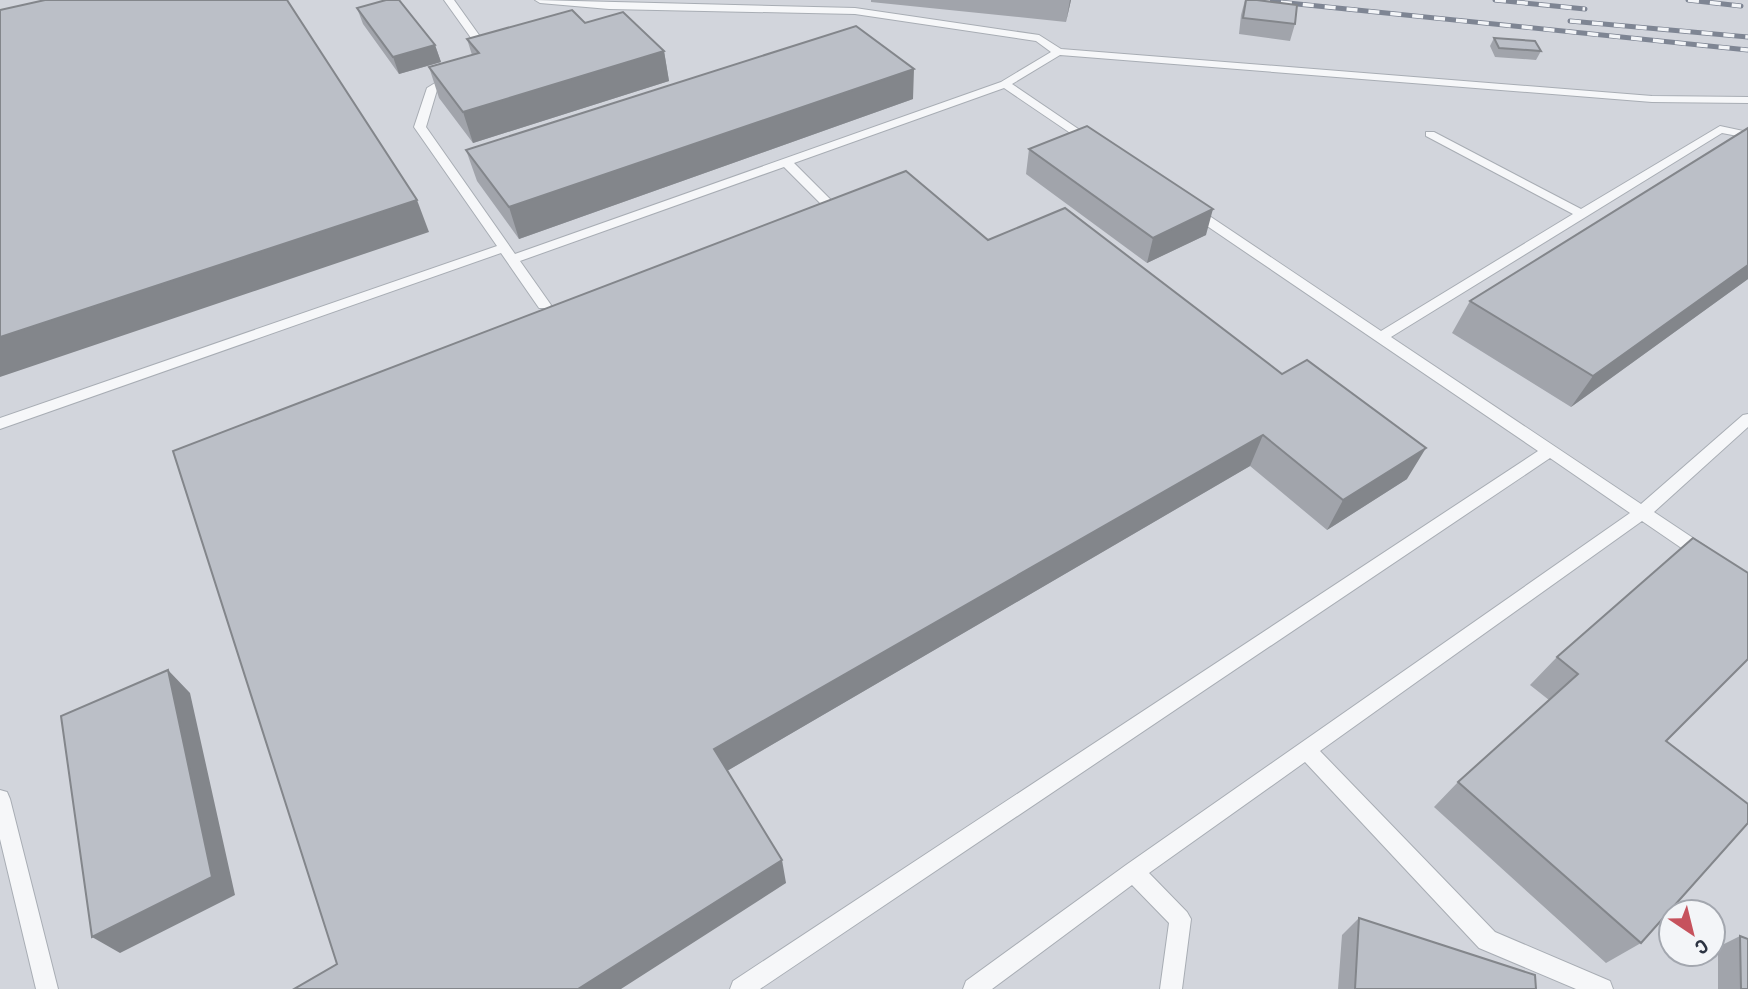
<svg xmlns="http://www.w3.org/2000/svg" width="1748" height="989" font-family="'Roboto Condensed',sans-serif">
  <rect width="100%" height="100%" fill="#e3e6ea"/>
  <!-- built -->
  <path fill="#d2d5dc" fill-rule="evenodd" d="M0 0H1748V989H0ZM1671 912H1713V954H1671Z"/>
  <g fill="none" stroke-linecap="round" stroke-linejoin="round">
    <!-- lane casing -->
    <g stroke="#a8adb4" stroke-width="2">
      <path id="lane" d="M444 0H454L489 49 484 57 475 55 479 49Z
        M535 0 855 8 1039 35 1061 49 1652 96 1748 97V103L1652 102 1060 55 1012 84 1096 141V145H1088L1004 88 794 163 834 203V209H826L784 167 520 261 551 305 549 308H539L501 253 0 429V418L497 246 414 127 427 88 448 75 457 77 437 90 426 127 515 254 1001 82 1051 52 1036 41 855 14 609 9 540 3Z
        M1720 126 1748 132V138L1722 133 1391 337 1641 504 1743 415 1748 414V427L1654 512 1711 550 1713 555 1711 560H1699L1642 521 1320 751 1495 932 1610 981 1613 989H1576L1479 948 1305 762 1149 873 1187 912 1191 919 1182 989H1160L1169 923 1132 885 992 989H963L966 981 1126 865 1630 513 1550 458 760 989H730L733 981 1538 451 1188 213V207H1196L1381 331 1573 214 1426 136V132H1434L1581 209Z
        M0 790 7 792 10 799 58 989H36L0 839Z"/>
    </g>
    <!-- lane -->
    <use href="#lane" fill="#f6f7f9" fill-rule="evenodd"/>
    <!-- rail casing -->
    <g stroke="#7e8593" stroke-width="5">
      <path id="rail" d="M1259 0 1748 50
        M1495 0 1585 9
        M1688 0 1741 6
        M1570 21 1748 37"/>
    </g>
    <!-- rail -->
    <use href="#rail" stroke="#f3f5f8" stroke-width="3.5" stroke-dasharray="11" stroke-linecap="butt"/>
  </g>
  <!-- wall -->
  <path fill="#a1a4ab" d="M871 0H1071L1066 22 871 2Z
    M1245 0 1295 24 1290 41 1239 34 1241 15Z
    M357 8 435 45 441 62 399 74 363 24Z
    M585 23 664 51 669 81 473 143 439 98 429 67 472 55 467 39Z
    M1494 38 1541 51 1536 60 1495 57 1490 46Z
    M913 99 519 239 477 181 466 150Z
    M1748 128V279L1571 407 1452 333 1470 301Z
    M1029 149 1206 235 1147 263 1026 174Z
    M988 240 1407 479 1327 530 1250 466 727 771 786 883 337 964Z
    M1557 657 1666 741 1641 943 1606 963 1434 807 1458 782 1549 700 1530 685Z
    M1359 918 1536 989H1338L1342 935Z
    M1740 936 1748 989H1718V947Z"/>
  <!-- shaded-wall -->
  <path fill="#83868b" d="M1070 0H1071L1066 22Z
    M435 45 441 62 399 74 393 57Z
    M664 51 669 81 473 143 463 112Z
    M914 69 913 99 519 239 509 207Z
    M417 200 429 232 0 377V337Z
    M1213 209 1206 235 1147 263 1153 238Z
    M1748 265V279L1571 407 1593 376Z
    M1263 435 1250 466 720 775 714 749Z
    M1426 448 1407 479 1327 530 1343 500Z
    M168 670 190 693 235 895 120 953 92 937Z
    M782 860 786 883 621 989H578Z"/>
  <!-- building -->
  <path fill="#bbbfc7" stroke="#83868b" stroke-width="2" d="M45 0H287L417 200 0 337V10Z
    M386 0H399L435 45 393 57 357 8Z
    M1246 0H1257L1297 5 1295 24 1243 18Z
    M572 10 585 23 623 12 664 51 463 112 429 67 479 53 467 39Z
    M856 26 914 69 509 207 466 150Z
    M1494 38 1535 41 1541 51 1499 48Z
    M1087 126 1213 209 1153 238 1029 149Z
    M1748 128V265L1593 376 1470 301Z
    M906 171 988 240 1065 208 1282 374 1307 360 1426 448 1343 500 1263 435 714 749 782 860 578 989H294L337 964 173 451Z
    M1693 538 1748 573V659L1666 741 1748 804V823L1641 943 1458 782 1578 674 1557 657Z
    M168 670 212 877 92 937 61 716Z
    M1359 918 1535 975 1536 989H1355Z
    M1740 936 1748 939V989H1741Z"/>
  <!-- north arrow -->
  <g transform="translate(1692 933) rotate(145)"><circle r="33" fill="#f3f5f8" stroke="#a3a7af" stroke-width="2"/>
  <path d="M0-5L12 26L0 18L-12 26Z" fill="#c6525d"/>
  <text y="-10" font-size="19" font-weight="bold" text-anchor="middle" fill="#2c3342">С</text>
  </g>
</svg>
